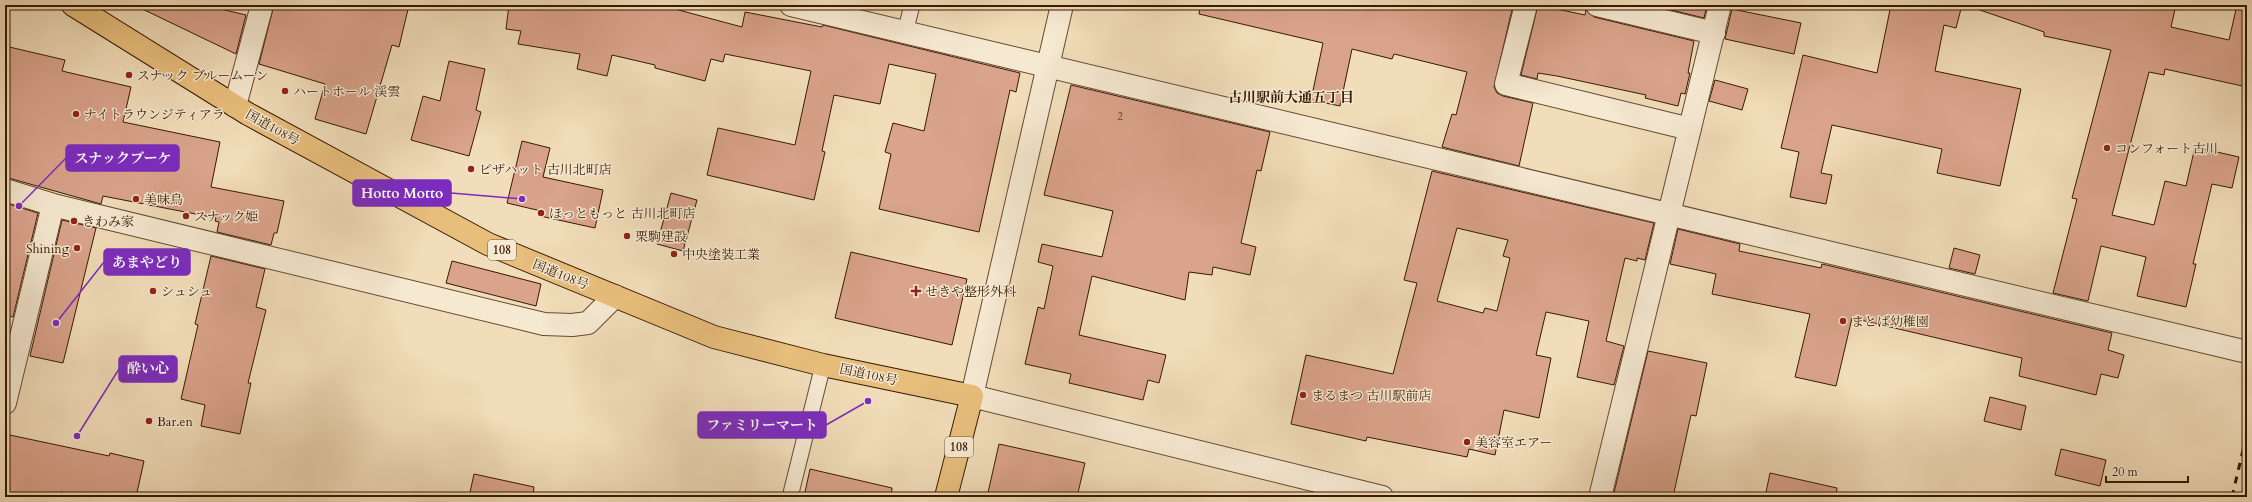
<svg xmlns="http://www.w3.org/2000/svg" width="2252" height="502" font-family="Cardo,'Noto Serif JP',serif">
  <rect width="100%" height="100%" fill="#f1ddb9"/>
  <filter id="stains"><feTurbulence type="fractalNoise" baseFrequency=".005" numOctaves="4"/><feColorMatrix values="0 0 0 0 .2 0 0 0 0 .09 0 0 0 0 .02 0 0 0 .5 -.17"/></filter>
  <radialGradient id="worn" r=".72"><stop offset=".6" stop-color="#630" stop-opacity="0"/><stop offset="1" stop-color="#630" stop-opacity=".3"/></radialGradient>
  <!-- building -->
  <path fill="#daa38c" stroke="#371902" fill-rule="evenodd" d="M134 5H204L246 15 236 54Z
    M274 5H409L399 47 392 45 366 134 315 119 325 84 259 64Z
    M509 5H660L742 27 745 12 822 27 823 25 1020 73 1016 92 1010 90 979 232 879 209 891 154 885 152 893 123 924 131 936 74 889 64 880 104 834 95 822 151 825 152 814 200 707 175 718 128 795 145 811 71 725 54 723 62 711 59 705 81 655 68V65L612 55 607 76 577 69 580 54 518 44 521 31 506 29Z
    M1200 5H1513L1494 87 1497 93 1503 96 1533 103 1519 166 1442 147 1452 114 1456 115 1467 72 1394 54 1392 59 1352 49 1340 106 1311 100 1323 43 1199 14Z
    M1538 5 1585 15 1586 10 1594 17 1694 41 1688 73H1690L1685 94 1681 93 1678 106 1645 98 1646 95 1557 76 1538 73 1537 79 1521 75Z
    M1651 5H1707L1704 18Z
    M1891 5H1962L1956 28 1944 25 1935 71 2021 89 2000 186 1937 173 1942 149 1832 125 1821 173 1832 175 1826 204 1790 197 1799 152 1781 148 1803 55 1877 73Z
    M1977 5H2176L2171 27 2229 40 2237 5H2247V87L2165 69 2164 75 2149 72 2112 215 2154 225 2165 181 2186 186 2195 147 2239 157 2232 188 2212 184 2193 264H2196L2186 307 2137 296 2146 257 2101 246 2088 301 2053 293 2077 199 2072 198 2111 50 2044 36V32L1977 9Z
    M1732 9 1801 23 1794 54 1725 39Z
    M5 46 65 60 62 71 131 87 123 122 220 142 211 187 284 201 277 233H274L271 245 217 232 219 222 215 221 216 218 103 196 101 204 5 177Z
    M449 61 485 69 476 110 481 112 469 156 411 140 423 96 440 101Z
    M1715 80 1748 89 1742 110 1709 101Z
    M1071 85 1270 132 1261 171 1257 170 1241 243 1256 247 1250 275 1213 267 1212 275 1189 272 1185 300 1092 276 1079 335 1166 355 1159 383 1148 380 1143 400 1069 383 1071 374 1025 364 1038 307 1044 309 1053 266 1038 262 1042 244 1102 257 1113 211 1044 195Z
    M522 141 550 148 543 177 603 190 595 228 540 216 541 211 507 203Z
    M1432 171 1654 223 1645 260 1637 258V261L1625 258 1606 341 1624 346 1614 385 1577 377 1589 321 1546 312 1536 355 1551 358 1539 418 1504 410 1495 455 1469 449 1467 457 1367 437 1366 441 1291 424 1306 355 1393 374 1417 283 1404 280ZM1457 228 1508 240 1503 256 1510 258 1497 311 1485 308 1483 313 1437 301Z
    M671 193 697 200 683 251 657 244Z
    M5 203 38 213 13 317 5 315Z
    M62 220 96 228 63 363 30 356Z
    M1678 229 1740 244 1739 251 1821 268 1822 264 2112 333 2108 350 2124 355 2118 378 2101 374 2096 395 2019 376 2022 358 1852 318 1836 386 1795 377 1810 314 1712 294 1716 274 1670 264Z
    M1954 248 1980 255 1975 274 1949 268Z
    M851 252 967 279 952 345 835 318Z
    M211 256 265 269 256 307 266 310 248 383H251L240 434 201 426 205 405 181 399 198 325 195 324Z
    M452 261 541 284 536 306 446 283Z
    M1648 351 1707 363 1696 416 1691 415 1673 497H1613Z
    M1990 397 2026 406 2021 430 1984 421Z
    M5 434 109 456 110 453 144 461 136 497H83L61 492 59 497H5Z
    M999 444 1085 463 1077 497H987Z
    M2061 449 2106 460 2100 486 2055 475Z
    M810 469 892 488 891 497H804Z
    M1770 473 1837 488 1836 497H1765Z
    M474 474 534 487 533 497H469Z"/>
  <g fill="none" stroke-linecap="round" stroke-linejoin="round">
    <!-- service casing -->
    <g stroke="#664a30" stroke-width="17">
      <path id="service" d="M905 33 912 5
        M790 497 823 365"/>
    </g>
    <!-- minor casing -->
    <g stroke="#664a30" stroke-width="24">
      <path id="minor" d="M791 5 2247 352
        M1526 5 1506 84 1690 129
        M1597 5 1714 33
        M235 106 262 5
        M5 190 57 206 544 324 572 325 588 323 615 296
        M5 403 53 205
        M1600 497 1720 5"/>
    </g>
    <!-- tertiary casing -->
    <g stroke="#664a30" stroke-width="24">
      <path id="tertiary" d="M1062 5 972 396 1382 497"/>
    </g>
    <!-- trunk casing -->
    <g stroke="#371902" stroke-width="24">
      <path id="trunk" d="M73 5 248 114 488 244 714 337 823 365 972 396 946 497"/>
    </g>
    <!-- service -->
    <use href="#service" stroke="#f6e9d2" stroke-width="15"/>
    <!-- minor -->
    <use href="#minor" stroke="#f6e9d2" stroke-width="22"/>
    <!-- tertiary -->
    <use href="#tertiary" stroke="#f6e9d2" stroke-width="22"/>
    <!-- trunk -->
    <use href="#trunk" stroke="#e8be7c" stroke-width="22"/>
    <!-- rail -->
    <path stroke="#371902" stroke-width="3" stroke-dasharray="7 7" stroke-linecap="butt" d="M2232 497 2247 433"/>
  </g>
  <!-- markers -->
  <g fill="#8f2418" stroke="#f6e9d2" stroke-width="1.5">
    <circle cx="129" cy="75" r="4"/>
    <circle cx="285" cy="91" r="4"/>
    <circle cx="76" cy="114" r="4"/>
    <circle cx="2107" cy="148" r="4"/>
    <circle cx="471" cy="169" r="4"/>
    <circle cx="136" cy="199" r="4"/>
    <circle cx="541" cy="213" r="4"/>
    <circle cx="186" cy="216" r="4"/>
    <circle cx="74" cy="221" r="4"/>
    <circle cx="627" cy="236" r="4"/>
    <circle cx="77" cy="248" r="4"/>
    <circle cx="674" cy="254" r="4"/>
    <circle cx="153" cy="291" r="4"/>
    <path d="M914 285h4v4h4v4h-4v4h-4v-4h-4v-4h4z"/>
    <circle cx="1843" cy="321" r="4"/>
    <circle cx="1303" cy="395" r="4"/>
    <circle cx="149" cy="421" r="4"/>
    <circle cx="1467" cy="442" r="4"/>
  </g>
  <g text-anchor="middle" stroke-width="3" stroke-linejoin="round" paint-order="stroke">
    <!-- number labels -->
    <g font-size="11" fill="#603c24">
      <text x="1120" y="120">2</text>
    </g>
    <!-- shield labels -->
    <g fill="#f6e9d2" stroke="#705740" stroke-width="1">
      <rect x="488" y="240" width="28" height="20" rx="3"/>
      <rect x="945" y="437" width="28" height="20" rx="3"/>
    </g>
    <g font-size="12" font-weight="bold" fill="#371902">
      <text x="502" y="254">108</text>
      <text x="959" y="451">108</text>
    </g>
    <!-- poi labels -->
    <g font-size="13" fill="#371902" stroke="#f6e9d2" text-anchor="start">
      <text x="137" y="80">スナック ブルームーン</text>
      <text x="293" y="96">ハートホール 渓雲</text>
      <text x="84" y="119">ナイトラウンジティアラ</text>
      <text x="2115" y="153">コンフォート古川</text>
      <text x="479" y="174">ピザハット 古川北町店</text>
      <text x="144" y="204">美味鳥</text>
      <text x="549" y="218">ほっともっと 古川北町店</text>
      <text x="194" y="221">スナック姫</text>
      <text x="82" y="226">きわみ家</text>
      <text x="635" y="241">栗駒建設</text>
      <text x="69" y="253" text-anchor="end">Shining</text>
      <text x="682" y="259">中央塗装工業</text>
      <text x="161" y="296">シュシュ</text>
      <text x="925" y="296">せきや整形外科</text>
      <text x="1851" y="326">まとば幼稚園</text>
      <text x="1311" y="400">まるまつ 古川駅前店</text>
      <text x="157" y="426">Bar.en</text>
      <text x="1475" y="447">美容室エアー</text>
    </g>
    <!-- street labels -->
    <g font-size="13" fill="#371902" stroke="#f6e9d2">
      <text transform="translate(273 127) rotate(29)" y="5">国道108号</text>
      <text transform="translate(561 274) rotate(22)" y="5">国道108号</text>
      <text transform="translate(869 374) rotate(12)" y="5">国道108号</text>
    </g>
    <!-- neighbourhood labels -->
    <g font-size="14" font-weight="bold" fill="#371902" stroke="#f6e9d2">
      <text x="1291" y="102">古川駅前大通五丁目</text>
    </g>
  </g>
  <!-- callouts -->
  <path fill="none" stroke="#7b2cbf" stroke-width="1.5" d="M19 206L66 158M522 199L451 193M56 323L104 262M77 436L119 369M868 401L826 425"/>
  <g fill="#7b2cbf" stroke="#f6e9d2" stroke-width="1.5">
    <circle cx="19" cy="206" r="4"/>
    <circle cx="522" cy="199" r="4"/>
    <circle cx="56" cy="323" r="4"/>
    <circle cx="77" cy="436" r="4"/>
    <circle cx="868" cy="401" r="4"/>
  </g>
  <g fill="#7b2cbf" stroke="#7b2cbf" stroke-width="1.5">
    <rect x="66" y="145" width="113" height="26" rx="4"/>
    <rect x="353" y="180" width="98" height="26" rx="4"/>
    <rect x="104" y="249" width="86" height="26" rx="4"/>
    <rect x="119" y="356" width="58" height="26" rx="4"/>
    <rect x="698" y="412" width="128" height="26" rx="4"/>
  </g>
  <g font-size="14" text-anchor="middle" font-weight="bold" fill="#fff">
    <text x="123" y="163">スナックブーケ</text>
    <text x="402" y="198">Hotto Motto</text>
    <text x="147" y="267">あまやどり</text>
    <text x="148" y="373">酔い心</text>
    <text x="762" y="430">ファミリーマート</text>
  </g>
  <!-- margin -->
  <rect width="2252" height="502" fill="none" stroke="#f1ddb9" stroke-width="20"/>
  <rect x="6" y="6" width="2240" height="490" fill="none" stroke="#371902" stroke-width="2"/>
  <rect x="10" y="10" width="2232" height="482" fill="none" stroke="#371902"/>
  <!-- scale -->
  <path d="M2106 476v6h82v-6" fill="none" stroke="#371902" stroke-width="2"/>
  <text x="2112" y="476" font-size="12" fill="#371902" stroke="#f6e9d2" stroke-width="3" paint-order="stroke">20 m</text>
  <rect width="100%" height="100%" filter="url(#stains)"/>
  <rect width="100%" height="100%" fill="url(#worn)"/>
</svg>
